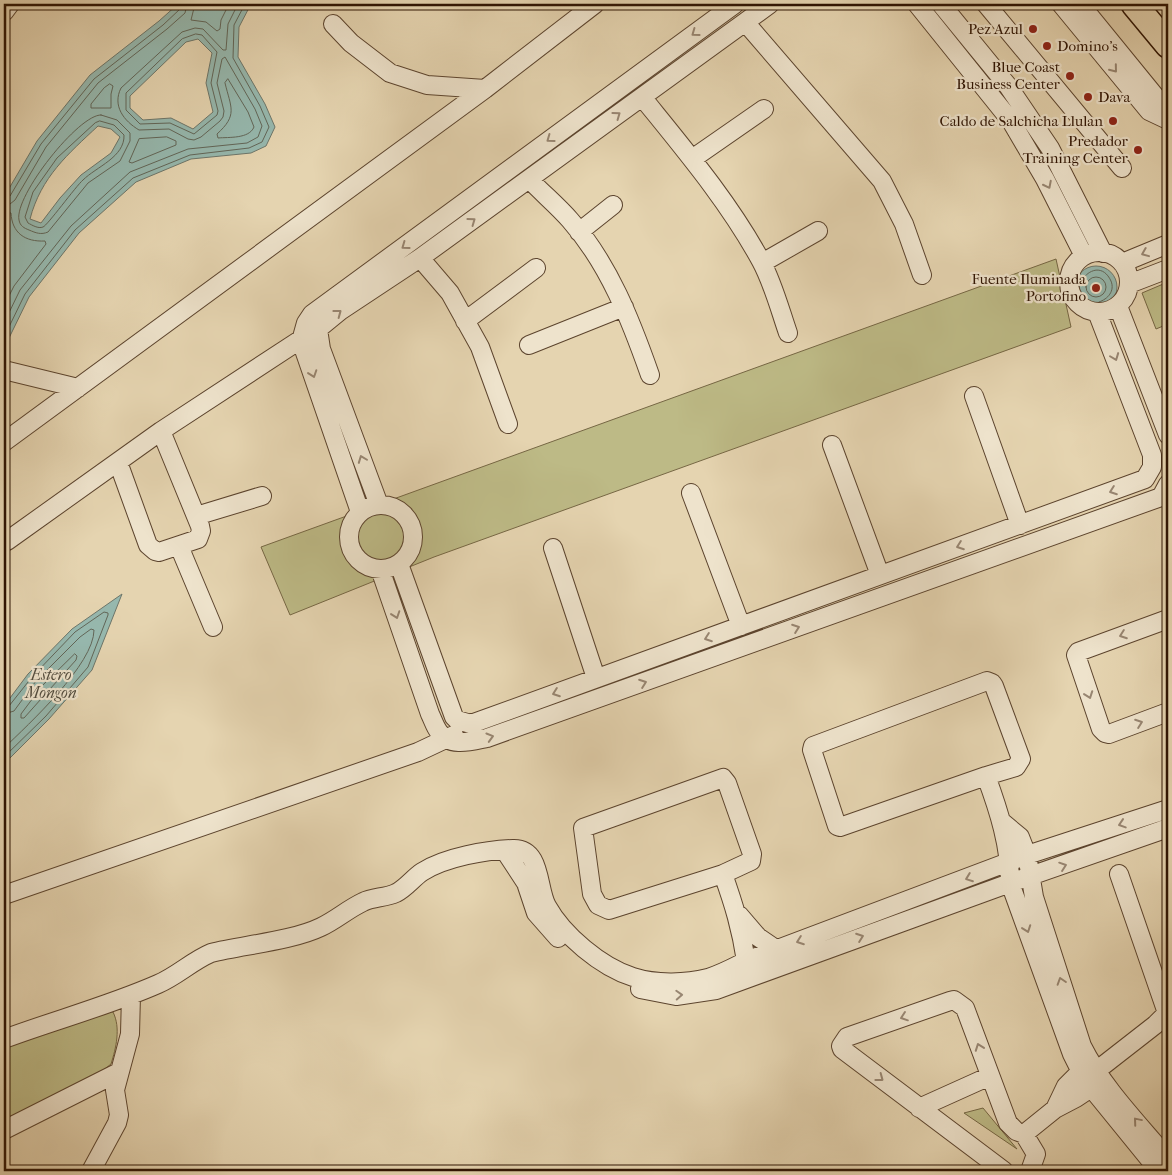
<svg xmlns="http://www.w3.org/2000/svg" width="1172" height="1175" font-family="'IM FELL French Canon',serif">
  <rect width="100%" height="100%" fill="#e5d4b0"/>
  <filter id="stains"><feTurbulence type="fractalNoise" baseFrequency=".004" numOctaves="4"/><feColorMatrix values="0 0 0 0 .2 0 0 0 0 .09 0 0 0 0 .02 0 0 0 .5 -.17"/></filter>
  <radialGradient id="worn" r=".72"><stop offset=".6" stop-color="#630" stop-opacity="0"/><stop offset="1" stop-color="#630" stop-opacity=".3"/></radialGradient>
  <!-- green -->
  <path fill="#bdba86" stroke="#766744" d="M1056 259 1071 327 434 557 290 615 261 547Z
    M1168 282V324L1156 329 1142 293Z
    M106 1010 113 1012C121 1028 116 1048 111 1064L101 1072 4 1120V1047Z
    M983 1108 1017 1149 964 1113Z"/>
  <!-- water -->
  <path fill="#96b8ae" stroke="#6d766a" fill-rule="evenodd" d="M178 4H251L239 27 238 57 265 104 275 127 266 146 251 153 191 159 136 182 79 233 29 297 9 338 4 337V197L37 141 90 75 159 21ZM198 39 212 53 206 83 213 112 193 129 171 118 143 120 130 108V96L186 42ZM98 126 111 129 120 137 111 153 81 175 60 198 41 223 30 219C41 177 68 154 98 126Z
    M1075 287a21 21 0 1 1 42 0a21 21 0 1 1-42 0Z
    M122 594 92 670 49 719 4 764V706L28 674 72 629Z"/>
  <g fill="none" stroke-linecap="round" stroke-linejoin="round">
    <!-- shore -->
    <path stroke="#626658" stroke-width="1" d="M195 4 191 20 206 22 217 31 220 29 221 20 229 4
      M196 34 202 35 217 52 211 83 218 111 217 115 194 134 170 123 140 124 126 110V93L182 39Z
      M228 79 248 112 254 127C249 139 229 137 218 138L217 134C238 115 231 108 225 83Z
      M110 84 113 86 111 94V108H91V104L104 88Z
      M101 115 117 120 130 133V141L120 161 88 183 48 232C41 235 36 233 29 230 24 228 20 226 19 220 14 196 79 114 101 115Z
      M100 121 114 125 124 135C125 157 96 167 83 180 76 186 47 226 43 227 38 229 32 225 28 223L25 217 33 192 57 158 95 123Z
      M167 137 176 141V145L132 163 129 162 139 139Z
      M4 199 10 196 41 144 94 79 163 25 180 9 181 4
      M4 205 10 204 15 200 46 147 98 83 167 29 185 13 187 4
      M4 212 11 213C12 233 25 242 45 241L46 244 14 286 4 306
      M1086 287a10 10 0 1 1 20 0a10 10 0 1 1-20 0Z
      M1093 303C1059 297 1096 249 1111 281 1115 291 1108 299 1099 302
      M4 323 20 290 71 226 130 172 188 149 247 143 258 137 262 126 255 109 225 57 222 59 217 83 224 111 223 117 220 121 201 137 194 140 188 139 169 129 139 130C124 121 112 106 121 88L182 32 195 28 203 29 223 50H226L228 24 238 4
      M4 332 7 331 25 294 75 230 133 178 190 155 249 148 262 142 269 127 260 106 233 58 234 25 245 4
      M75 654 77 656 76 660 24 718H21V714L42 686Z
      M4 708 9 706 32 677 75 632 104 612 108 613V615L88 667 46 716 4 757
      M4 714 14 711 36 681 80 637 91 629 94 630C94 664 29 724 4 748"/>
    <!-- minor casing -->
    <g stroke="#5c442e" stroke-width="20">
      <path id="minor" d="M917 4 1011 121 1045 179 1084 256
        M941 4 1008 86 1050 148 1103 253
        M986 4 1122 168
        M1061 4 1149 111 1168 120
        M1080 4 1168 112
        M4 12 10 4
        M745 22 882 181 904 224 922 275
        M333 24 351 43 390 73 427 85 485 89
        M642 97C684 149 729 202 761 261 773 283 780 310 788 333
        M692 159 764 109
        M529 179C542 193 557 205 570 220 609 264 631 321 650 375
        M579 232 613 205
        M1069 282a30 30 0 1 1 60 0a30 30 0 1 1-60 0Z
        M420 258 450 293 480 347 508 424
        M762 263 818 231
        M1122 263 1168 244
        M1129 284 1168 269
        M1118 306 1168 435
        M465 321 536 268
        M529 345 624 307
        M4 370 78 388
        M974 396 1020 525
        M4 442 485 89 595 4
        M832 445 880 575
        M118 462 148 545 155 551 159 552 198 539 201 531 200 526 161 431
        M691 493 741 626
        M379 505 321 349 318 329 340 311 420 258 770 4
        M349 537a32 32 0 1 1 64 0a32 32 0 1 1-64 0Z
        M360 512 301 341 306 323 312 314 735 4
        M196 516 262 496
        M7 541 161 431 309 334
        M179 546 213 627
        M553 548 596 678
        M399 564 454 717 457 720 471 724 1145 479 1152 467V455L1097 312
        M380 569 430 714C433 720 435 727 439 732 450 748 472 741 487 738L1161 497 1168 484
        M1168 619 1078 652 1076 655 1101 729 1105 733 1109 734 1168 712
        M987 681 992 683 994 686 1021 759 1016 767 986 776 840 827 837 826 812 750 813 746Z
        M986 776C999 811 1010 846 1010 883L1072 1054 1085 1080 1159 1171
        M723 778 727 783 752 854 751 861 723 874 609 910 598 905 592 894 583 828Z
        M1002 822 1020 837 1027 855 1034 897 1082 1046C1103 1088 1138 1123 1168 1159
        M505 851 526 883 536 913 558 938
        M723 874C734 905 741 928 746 961
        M1119 874 1167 1013
        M4 895 418 752 454 735
        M739 915 758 937 777 950
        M640 989 676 996 716 990 1010 883 1168 828
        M4 1039C55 1020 108 1006 158 984 177 976 192 961 211 953 243 945 292 941 321 927 336 920 348 909 363 902 373 897 385 898 396 893 406 888 413 878 422 872 445 857 487 850 513 849 542 848 537 889 547 906 563 935 601 967 633 977 655 984 685 984 708 978 721 974 734 967 746 961L1027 855 1168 809
        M1096 1071 1155 1025 1168 1012
        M919 1108 990 1076
        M1055 1109 1066 1086 1088 1064
        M4 1130 119 1072
        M1024 1134 1055 1109 1076 1098 1100 1082
        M91 1171 117 1123 119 1115 115 1090 130 1034 131 995
        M1004 1171 842 1049 841 1046 847 1037 950 1001 954 1000 965 1008 1008 1123 1016 1131 1024 1134 1036 1154 1030 1171"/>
    </g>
    <!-- highway casing -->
    <g stroke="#2f1403" stroke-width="28">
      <path id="highway" d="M1134 4 1168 45"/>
    </g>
    <!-- minor -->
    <use href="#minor" stroke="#eee3cc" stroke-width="18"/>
    <!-- highway -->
    <use href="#highway" stroke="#e5d4b0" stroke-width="25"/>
  </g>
  <!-- one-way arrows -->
  <defs><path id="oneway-chevron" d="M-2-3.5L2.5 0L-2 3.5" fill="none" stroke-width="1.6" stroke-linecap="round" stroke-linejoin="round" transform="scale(1.25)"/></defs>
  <g stroke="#988672">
    <use href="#oneway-chevron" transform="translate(695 33) rotate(144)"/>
    <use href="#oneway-chevron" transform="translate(1114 69) rotate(51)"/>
    <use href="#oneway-chevron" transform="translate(617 115) rotate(-36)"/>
    <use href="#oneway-chevron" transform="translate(550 139) rotate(144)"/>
    <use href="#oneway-chevron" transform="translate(1048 185) rotate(63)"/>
    <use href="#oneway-chevron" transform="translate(472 221) rotate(-36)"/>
    <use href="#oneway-chevron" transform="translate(405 246) rotate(144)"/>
    <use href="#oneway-chevron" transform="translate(1145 253) rotate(158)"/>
    <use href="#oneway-chevron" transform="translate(338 313) rotate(-37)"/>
    <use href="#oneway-chevron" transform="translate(1115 357) rotate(69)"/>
    <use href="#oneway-chevron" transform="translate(313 374) rotate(71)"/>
    <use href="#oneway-chevron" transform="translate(362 459) rotate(-111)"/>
    <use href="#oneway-chevron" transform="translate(1113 491) rotate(160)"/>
    <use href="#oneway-chevron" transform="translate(960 546) rotate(160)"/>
    <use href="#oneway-chevron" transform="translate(396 615) rotate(71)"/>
    <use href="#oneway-chevron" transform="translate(796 628) rotate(-20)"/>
    <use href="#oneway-chevron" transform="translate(1123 635) rotate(160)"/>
    <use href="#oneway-chevron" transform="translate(708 638) rotate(160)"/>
    <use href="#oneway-chevron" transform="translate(643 683) rotate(-20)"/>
    <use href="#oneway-chevron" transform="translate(556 693) rotate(160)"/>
    <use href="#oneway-chevron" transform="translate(1089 695) rotate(70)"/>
    <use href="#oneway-chevron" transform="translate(1139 723) rotate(-20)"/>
    <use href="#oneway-chevron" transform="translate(490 737) rotate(-16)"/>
    <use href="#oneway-chevron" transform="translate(1122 824) rotate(162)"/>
    <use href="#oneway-chevron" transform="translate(1063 866) rotate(-19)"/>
    <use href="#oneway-chevron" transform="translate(969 878) rotate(159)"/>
    <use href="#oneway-chevron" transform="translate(1027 929) rotate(70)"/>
    <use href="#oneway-chevron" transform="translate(860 937) rotate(-20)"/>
    <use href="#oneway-chevron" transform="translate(800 941) rotate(160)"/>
    <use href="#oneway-chevron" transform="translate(1061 981) rotate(-108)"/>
    <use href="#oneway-chevron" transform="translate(679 995) rotate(-3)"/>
    <use href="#oneway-chevron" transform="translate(904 1017) rotate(161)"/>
    <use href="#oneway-chevron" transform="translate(979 1047) rotate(-110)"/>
    <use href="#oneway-chevron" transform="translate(880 1078) rotate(37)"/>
    <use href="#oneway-chevron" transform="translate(1137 1121) rotate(-130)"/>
  </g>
  <!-- markers -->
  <g fill="#8f2418" stroke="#eee3cc" stroke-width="2">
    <circle cx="1033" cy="29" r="5"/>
    <circle cx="1047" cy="46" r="5"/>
    <circle cx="1070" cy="76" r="5"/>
    <circle cx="1088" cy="97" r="5"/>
    <circle cx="1113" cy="121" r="5"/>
    <circle cx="1138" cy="150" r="5"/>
    <circle cx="1096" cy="288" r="5"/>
  </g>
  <g text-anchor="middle" stroke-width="4.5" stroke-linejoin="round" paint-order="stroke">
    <!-- poi labels -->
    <g font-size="15" fill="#2f1403" stroke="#eee3cc" text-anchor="end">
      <text x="1023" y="34">Pez Azul</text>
      <text x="1057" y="51" text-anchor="start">Domino's</text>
      <text x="1060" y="72">Blue Coast<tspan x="1060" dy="17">Business Center</tspan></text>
      <text x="1098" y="102" text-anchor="start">Dava</text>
      <text x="1103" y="126">Caldo de Salchicha Llulan</text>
      <text x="1128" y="146">Predador<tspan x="1128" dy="17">Training Center</tspan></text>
      <text x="1086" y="284">Fuente Iluminada<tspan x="1086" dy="17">Portofino</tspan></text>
    </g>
    <!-- water labels -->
    <g font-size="16" font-style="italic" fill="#534d3f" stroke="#eee3cc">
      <text x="51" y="680">Estero<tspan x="51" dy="18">Mongon</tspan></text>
    </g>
  </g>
  <!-- margin -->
  <rect width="1172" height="1175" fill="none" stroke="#e5d4b0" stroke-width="20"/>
  <rect x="5" y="5" width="1162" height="1165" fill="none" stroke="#2f1403" stroke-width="2.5"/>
  <rect x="10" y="10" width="1152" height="1155" fill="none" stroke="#2f1403"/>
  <rect width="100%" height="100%" filter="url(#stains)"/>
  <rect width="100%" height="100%" fill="url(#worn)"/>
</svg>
